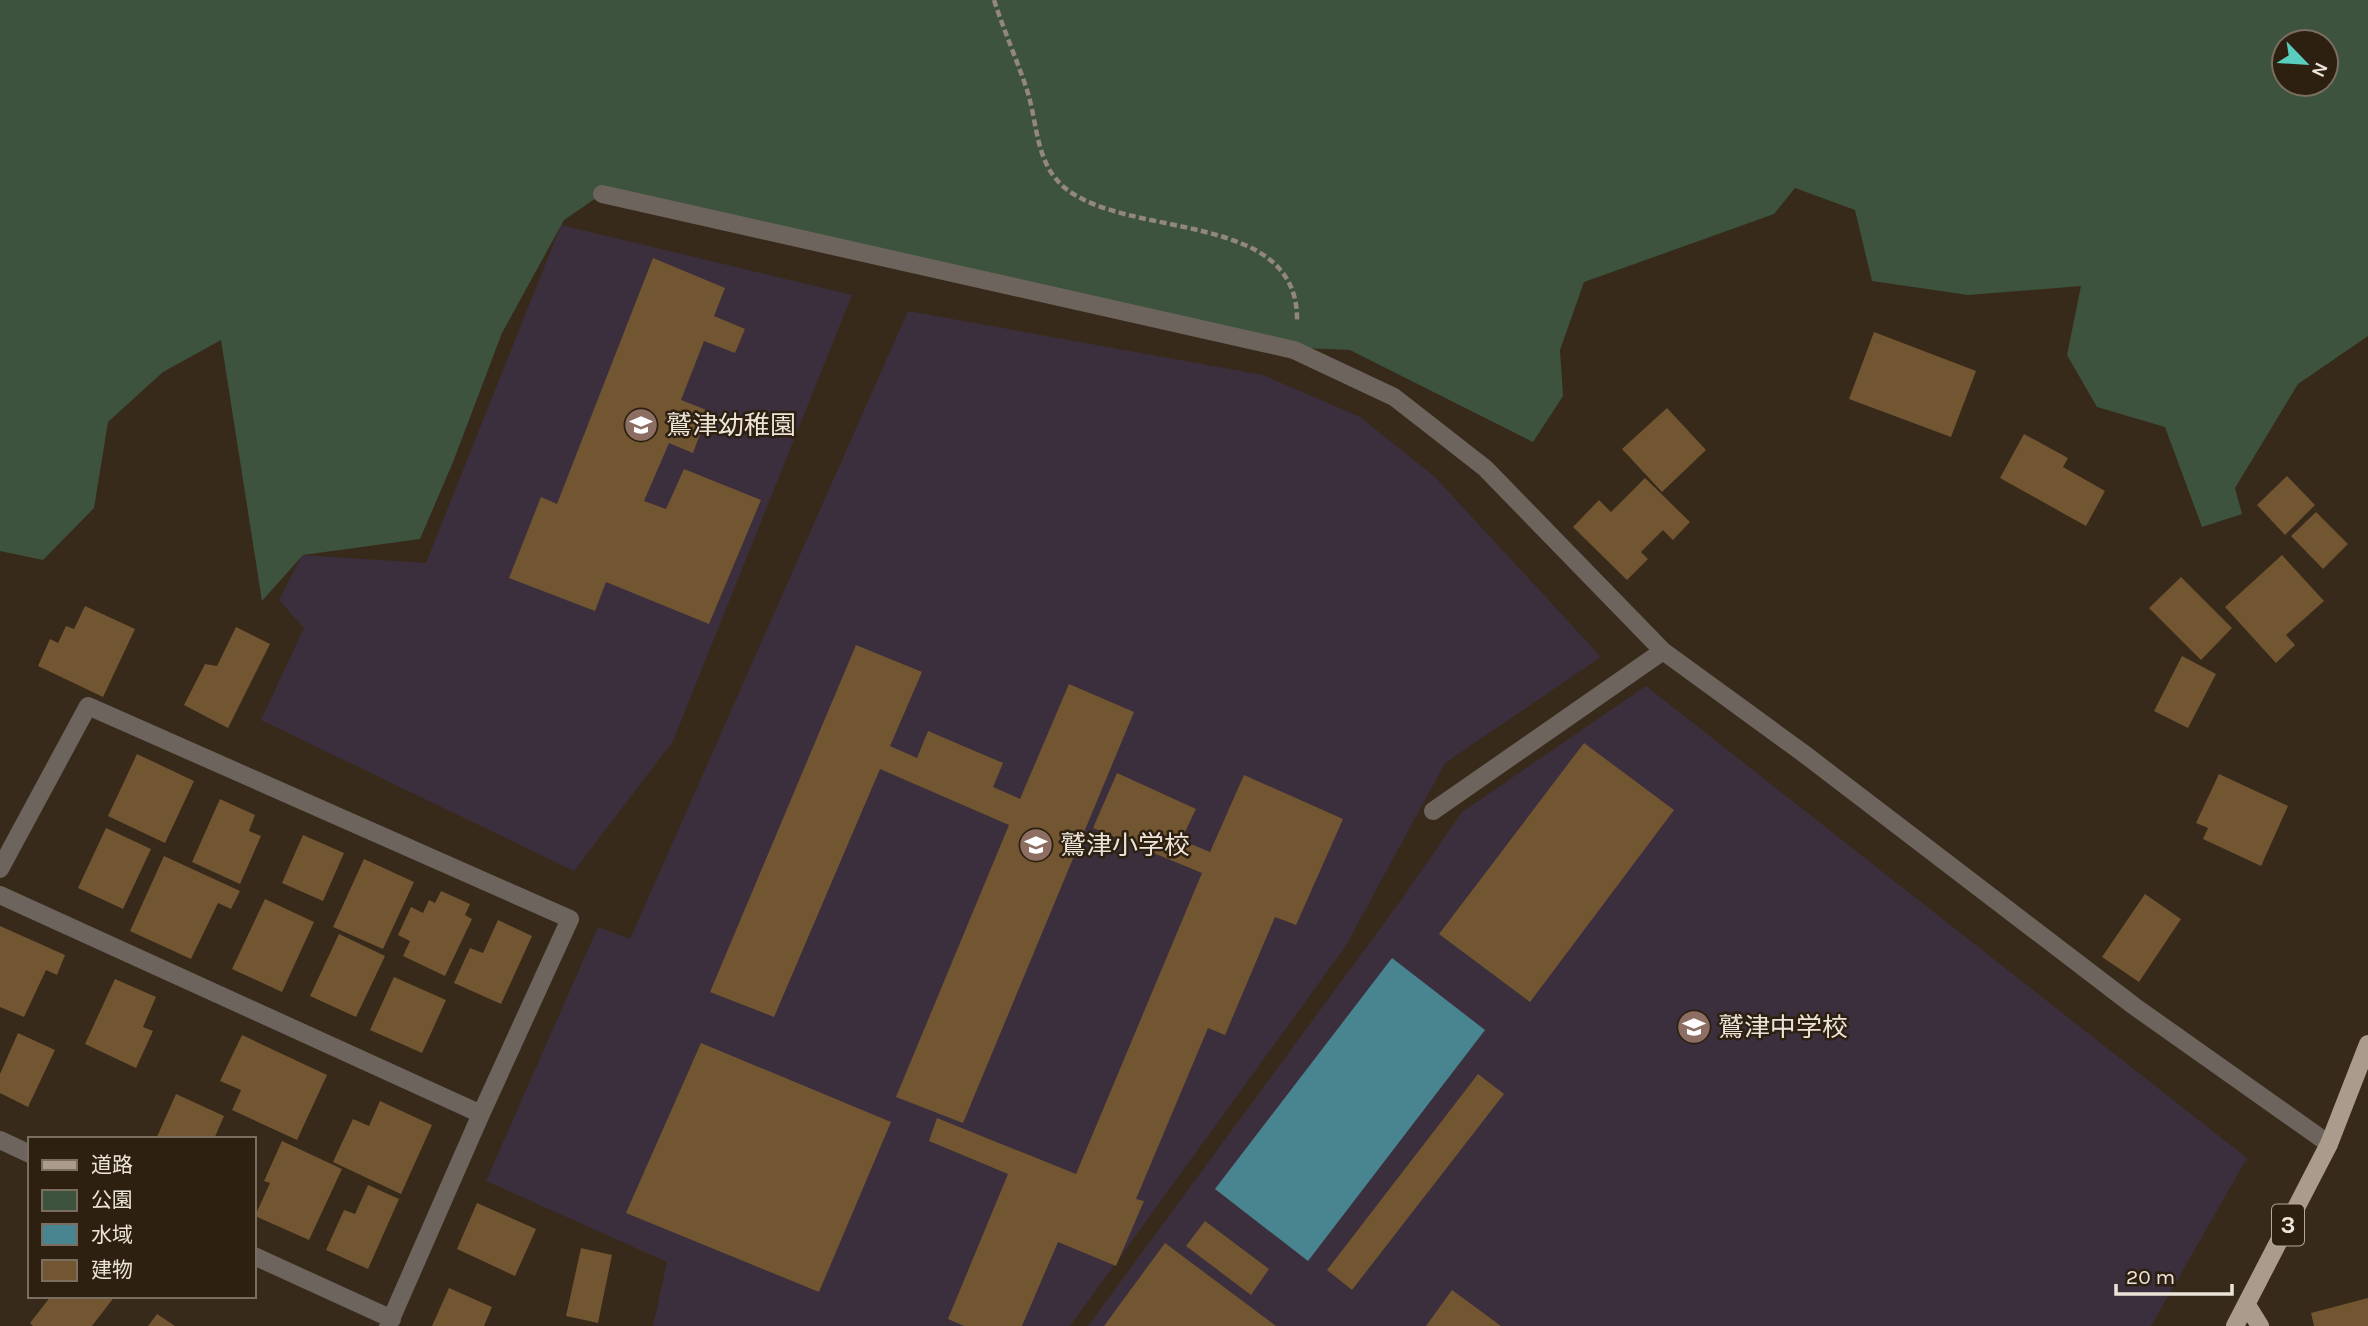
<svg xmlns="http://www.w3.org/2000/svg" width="2368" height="1326" font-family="Karla,'Noto Sans JP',sans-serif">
  <rect width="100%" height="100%" fill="#372a1a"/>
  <!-- education -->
  <path fill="#3c2f3d" d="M561 225 852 295 673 741 574 871 261 720 304 628 279 600 302 555 426 563Z
    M908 311 1263 375 1360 417 1434 476 1601 657 1445 763 1345 947 1070 1326H653L667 1262 486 1181 598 927 630 939Z
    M1646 686 2247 1158 2151 1326H1088L1404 896 1462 812Z"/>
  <!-- green -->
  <path fill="#3e533d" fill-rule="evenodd" d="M0 0H2368V336L2298 384 2235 488 2242 514 2202 527 2165 427 2097 407 2067 355 2081 286 1968 295 1872 281 1855 210 1795 188 1774 214 1584 282 1560 350 1563 396 1533 442 1350 350 1278 347 602 194 564 220 502 333 453 462 420 539 303 555 262 601 221 340 163 372 108 422 94 508 43 560 0 551ZM2284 42H2326V84H2284Z"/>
  <!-- water -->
  <path fill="#498491" d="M1392 958 1485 1030 1308 1261 1215 1189Z"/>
  <!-- building -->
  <path fill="#725531" d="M653 258 725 288 714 316 745 329 735 353 704 341 681 400 709 411 693 453 669 443 644 501 666 509 684 469 761 500 709 624 606 582 595 611 509 578 541 497 557 504Z
    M1874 332 1976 371 1951 437 1849 399Z
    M1667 408 1706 450 1662 492 1622 449Z
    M2024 434 2068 458 2063 467 2105 491 2086 526 2000 478Z
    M2287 476 2315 505 2285 535 2257 505Z
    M1645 478 1690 522 1673 540 1663 530 1641 552 1648 559 1627 580 1573 527 1599 500 1611 512Z
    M2316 512 2348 544 2323 569 2291 536Z
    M2282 555 2324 601 2286 635 2295 645 2276 663 2225 607Z
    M2181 577 2232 628 2201 660 2149 608Z
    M85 606 135 629 103 697 38 666 50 639 58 643 66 626 74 629Z
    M236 627 270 644 228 728 184 705 205 664 217 666Z
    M856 645 922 672 890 746 917 758 928 731 1003 763 993 787 1020 799 1069 684 1134 712 963 1123 896 1097 1009 825 880 769 774 1017 710 992Z
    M2182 656 2216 674 2188 728 2154 711Z
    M1584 743 1674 810 1530 1002 1439 934Z
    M137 754 194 781 165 843 108 816Z
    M1117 773 1196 809 1181 840 1210 852 1244 775 1343 819 1296 925 1275 917 1225 1035 1208 1028 1136 1199 1144 1201 1116 1266 1058 1242 1022 1326H964L948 1319 1008 1174 929 1141 937 1118 1076 1174 1202 873 1093 828Z
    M2219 774 2288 806 2261 866 2203 839 2208 828 2196 823Z
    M220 799 255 815 249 831 261 836 240 884 192 862Z
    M106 828 151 849 123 909 78 888Z
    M303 835 344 853 323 901 282 883Z
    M164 856 240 891 231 909 218 903 191 959 130 931Z
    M364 859 414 882 383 949 333 927Z
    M441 891 470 904 465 915 472 919 445 976 403 956 410 941 398 935 411 907 423 913 429 900 435 903Z
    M2145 894 2181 919 2139 982 2102 957Z
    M265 899 314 922 282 992 232 969Z
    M498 920 532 936 501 1004 454 983 470 948 483 953Z
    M0 926 65 955 57 975 46 970 24 1017 0 1007Z
    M339 934 385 956 356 1017 310 996Z
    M394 977 446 1000 422 1053 370 1030Z
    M115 979 156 997 143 1027 153 1031 136 1068 85 1044Z
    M18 1033 55 1050 28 1107 0 1093V1074Z
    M242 1035 327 1075 297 1140 232 1110 241 1090 220 1081Z
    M701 1043 891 1122 819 1292 626 1213Z
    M1478 1074 1504 1094 1352 1290 1327 1270Z
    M176 1094 224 1116 214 1139H156Z
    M380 1101 432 1125 401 1194 333 1162 353 1119 369 1126Z
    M282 1141 342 1169 309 1240 255 1216 270 1183 264 1181Z
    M368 1185 399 1199 368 1269 326 1250 344 1210 355 1214Z
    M477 1203 536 1229 515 1276 457 1249Z
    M1205 1221 1269 1269 1251 1295 1186 1246Z
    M1165 1243 1276 1326H1104Z
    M581 1248 612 1255 598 1323 566 1316Z
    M449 1288 492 1307 484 1326H432Z
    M1452 1290 1501 1326H1426Z
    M51 1296H115L92 1326H33L30 1323Z
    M2368 1298V1326H2314L2311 1313Z
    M157 1314 175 1326H148Z"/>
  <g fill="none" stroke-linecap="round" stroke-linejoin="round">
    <!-- path -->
    <path stroke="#92877b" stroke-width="4.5" stroke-dasharray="7 3.5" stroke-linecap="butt" d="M994 0C1004 31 1017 60 1027 90 1038 124 1035 163 1065 188 1129 240 1299 209 1297 321"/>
    <!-- minor -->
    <path stroke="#6c645d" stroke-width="18" d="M602 194 1294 350 1394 397 1485 468 1663 651 1803 753 2134 1006 2329 1144
      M1433 811 1663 651
      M0 869 88 706 570 919 481 1114 388 1326
      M0 895 481 1114
      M0 1140 30 1154
      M254 1256 392 1319"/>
    <!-- major -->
    <path stroke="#ab9b8d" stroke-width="18" d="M2247 1305 2260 1326
      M2235 1326 2329 1144 2368 1044"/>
  </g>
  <!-- icons -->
  <defs>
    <g id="school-disc" transform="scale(1.75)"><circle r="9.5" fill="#8d6e63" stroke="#2d2010"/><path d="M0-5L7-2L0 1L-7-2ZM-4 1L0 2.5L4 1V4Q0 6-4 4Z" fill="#fff"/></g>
  </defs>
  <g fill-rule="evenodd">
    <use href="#school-disc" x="641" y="425"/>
    <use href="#school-disc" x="1036" y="845"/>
    <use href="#school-disc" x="1694" y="1027"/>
  </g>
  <g text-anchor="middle" stroke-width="5" stroke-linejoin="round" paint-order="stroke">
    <!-- shield labels -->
    <rect fill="#2d2010" stroke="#b3a89d" stroke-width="2" x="2272" y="1204.5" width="32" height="41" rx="5"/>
    <g font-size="24" font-weight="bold" fill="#ece3d9">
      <text x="2288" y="1233">3</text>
    </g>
    <!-- poi labels -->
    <g font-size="26" fill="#ece3d9" stroke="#2d2010" text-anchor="start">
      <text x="666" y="434">鷲津幼稚園</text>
      <text x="1060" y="854">鷲津小学校</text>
      <text x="1718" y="1036">鷲津中学校</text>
    </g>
  </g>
  <!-- legend -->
  <rect x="28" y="1137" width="228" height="161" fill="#2d2010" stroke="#796e60" stroke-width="2"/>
  <rect x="42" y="1160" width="35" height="10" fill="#ab9b8d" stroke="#796e60" stroke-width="2"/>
  <text x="91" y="1172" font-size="21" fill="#ece3d9">道路</text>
  <rect x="42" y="1190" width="35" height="21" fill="#3e533d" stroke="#796e60" stroke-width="2"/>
  <text x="91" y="1207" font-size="21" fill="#ece3d9">公園</text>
  <rect x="42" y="1224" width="35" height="21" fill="#498491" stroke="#796e60" stroke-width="2"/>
  <text x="91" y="1242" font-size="21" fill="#ece3d9">水域</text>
  <rect x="42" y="1260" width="35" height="21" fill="#725531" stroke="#796e60" stroke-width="2"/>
  <text x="91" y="1277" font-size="21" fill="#ece3d9">建物</text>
  <!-- north arrow -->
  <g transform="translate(2305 63) rotate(115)"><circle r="33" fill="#2d2010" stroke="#796e60" stroke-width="2"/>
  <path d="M0-5L12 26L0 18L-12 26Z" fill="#59cebf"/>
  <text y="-10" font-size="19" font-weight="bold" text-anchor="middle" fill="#ece3d9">N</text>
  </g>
  <!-- scale -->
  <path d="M2116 1284v10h116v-10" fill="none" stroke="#ece3d9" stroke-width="3.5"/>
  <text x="2126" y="1284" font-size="21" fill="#ece3d9" stroke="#2d2010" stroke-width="5" paint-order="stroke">20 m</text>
</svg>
